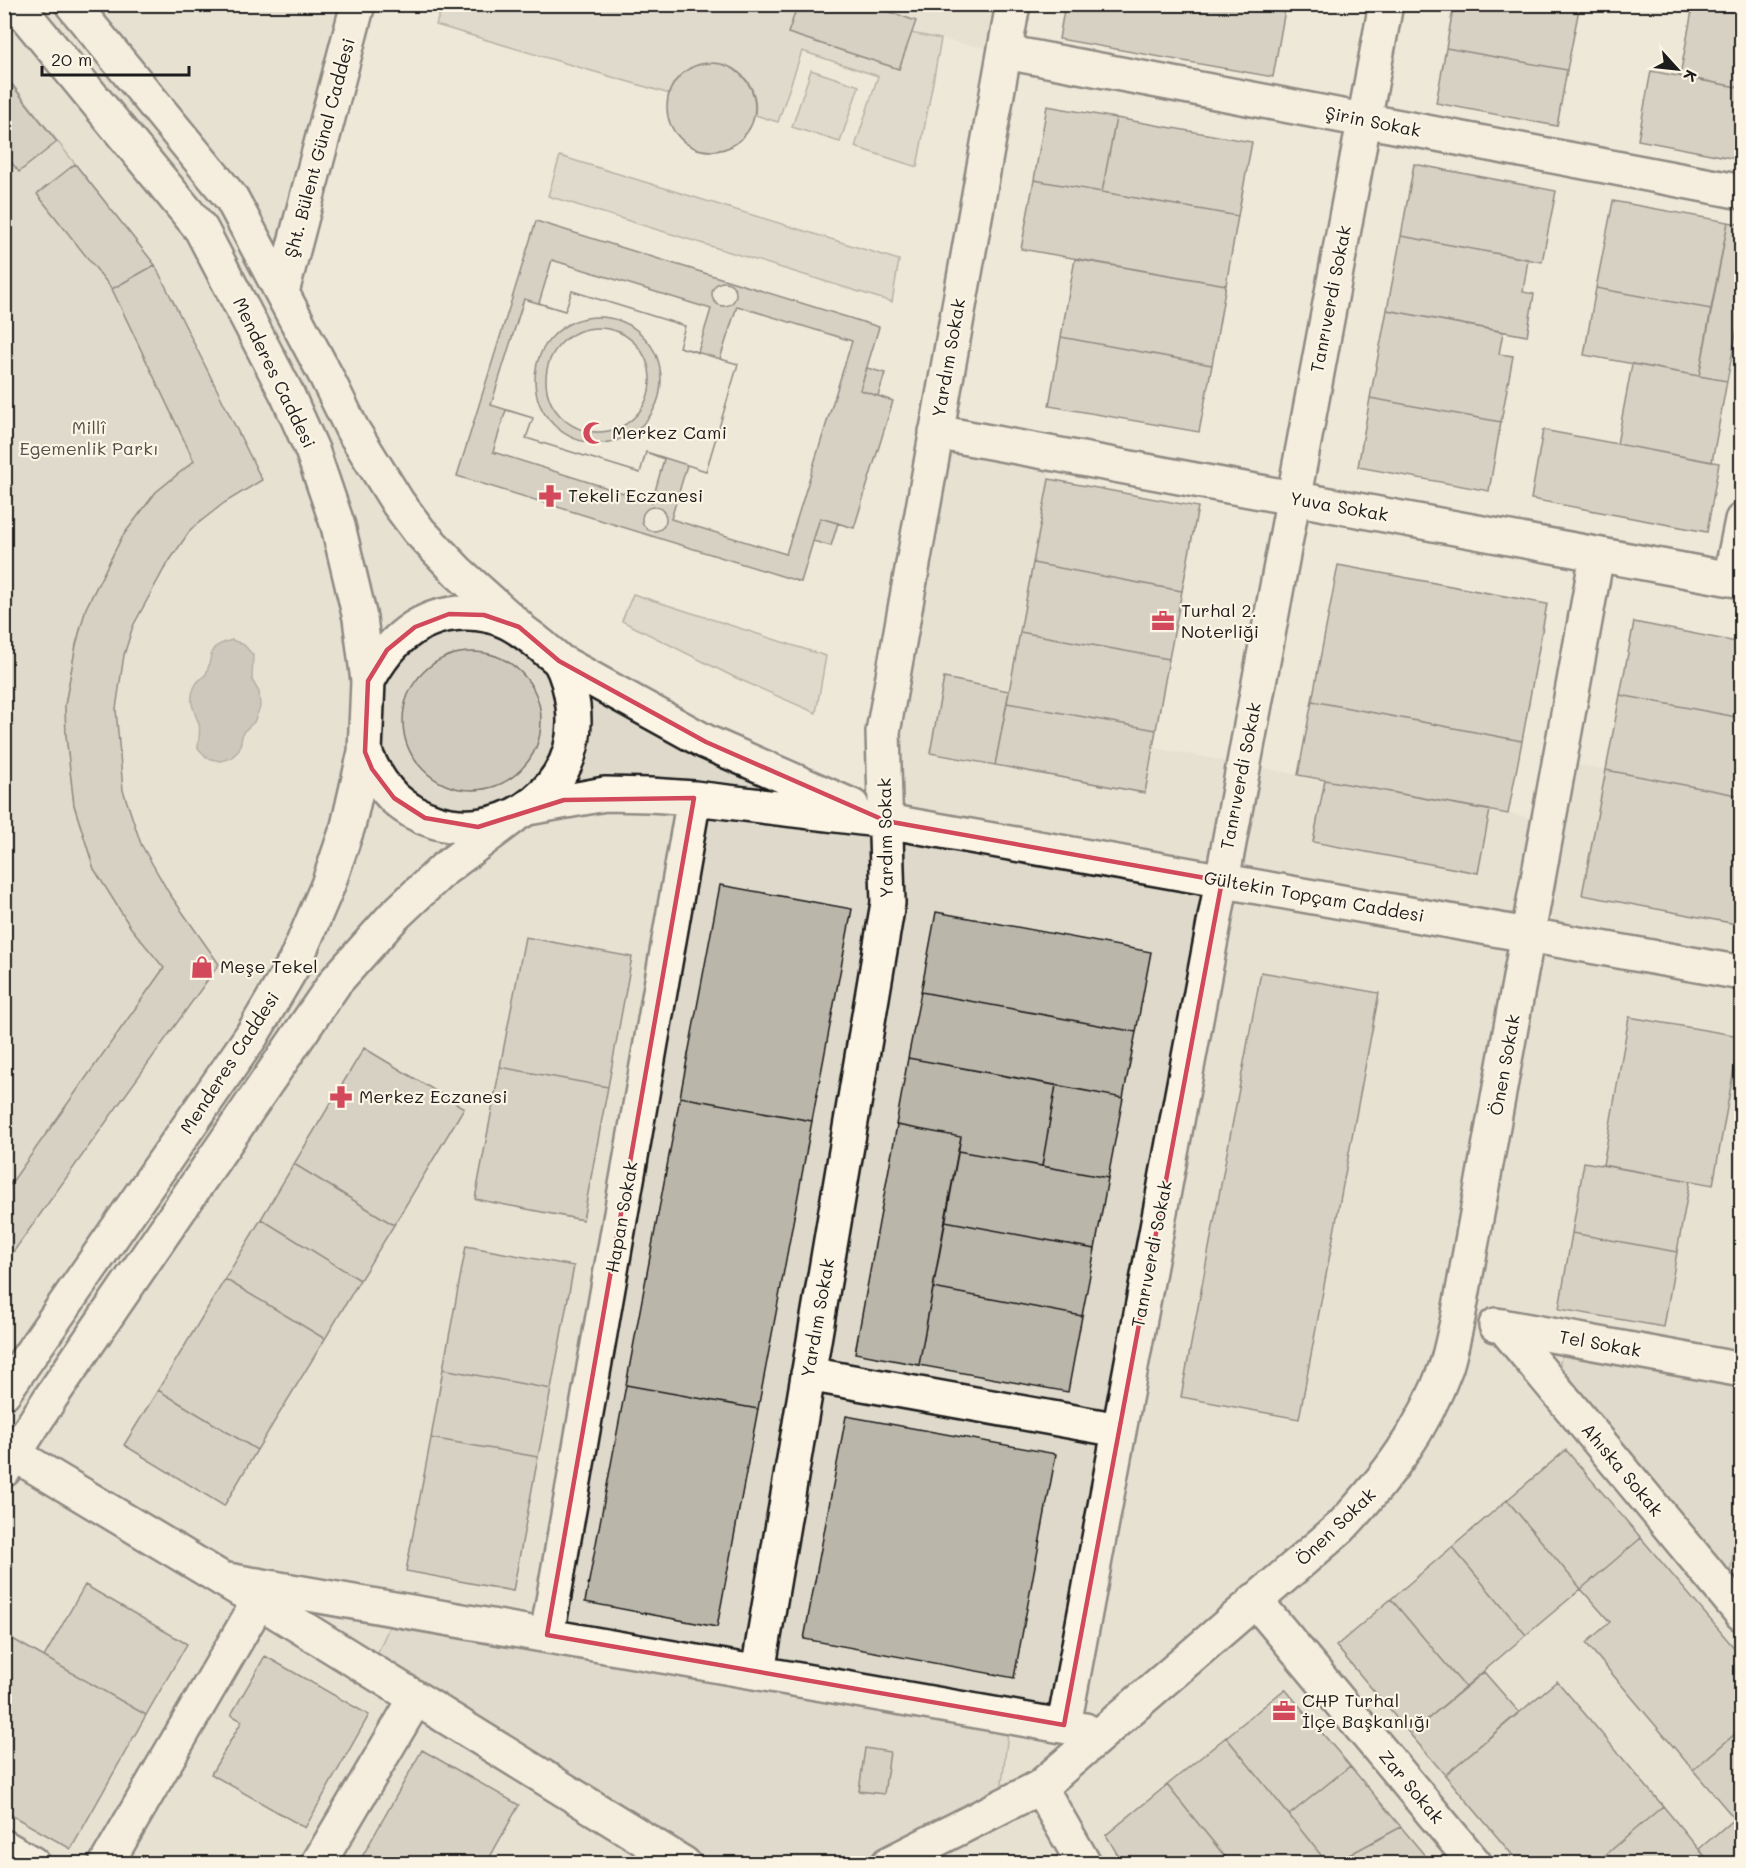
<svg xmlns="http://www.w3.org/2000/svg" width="1746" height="1868" font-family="Mali,sans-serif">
  <rect width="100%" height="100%" fill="#eee8d9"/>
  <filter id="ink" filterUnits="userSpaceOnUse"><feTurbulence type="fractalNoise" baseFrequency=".0167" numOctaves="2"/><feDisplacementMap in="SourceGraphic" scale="12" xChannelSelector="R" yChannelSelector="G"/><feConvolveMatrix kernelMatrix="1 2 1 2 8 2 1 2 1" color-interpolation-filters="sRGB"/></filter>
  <g filter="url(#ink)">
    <!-- built -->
    <path fill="#ded9cb" d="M5 5H358L282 292 352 429 519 627 886 821 936 432 1053 454 1007 703 1156 730 1154 748 1549 821 1560 761 1741 796V1863H5V1193L94 869 74 805 66 735 65 705 76 645 86 608 122 537 156 492 194 461 112 289 155 264 5 75Z
      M867 5H1013L1005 52 911 33 916 20Z"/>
    <!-- green -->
    <path fill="#cfcabd" stroke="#76736c" stroke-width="1.5" d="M442 5H798L789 33 899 69 911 33 941 39 917 167 855 147 878 76 802 51 778 122 755 115C763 61 690 43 670 94L436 25Z
      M811 70 859 86 840 142 792 127Z
      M5 75 155 265 112 288 194 461 156 492 122 537 86 608 76 645 65 705 66 735 74 805 94 869 164 968 5 1193Z
      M560 156 899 260 892 302 548 196Z
      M633 594 826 656 816 713 734 677 622 621Z
      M403 721a69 69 0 1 1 138 0a69 69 0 1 1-138 0Z
      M1564 1337 1741 1370V1509L1726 1596 1556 1391Z
      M397 1609 1010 1716 999 1807 888 1863H684L370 1670Z"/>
    <!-- water -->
    <path fill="#a7a299" stroke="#6f6c67" stroke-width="1.5" d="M232 640 244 645 253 655 252 680 259 692 260 707 254 722 243 732 239 750 231 758 220 761 207 758 198 748C198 741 201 731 199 724 194 710 187 700 196 684 198 680 203 678 206 674 215 654 203 648 232 640Z"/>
    <!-- building -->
    <path fill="#bab6aa" stroke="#1c1c1c" stroke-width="1.5" fill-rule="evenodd" d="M798 4H867L916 21 899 69 788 33Z
      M1065 4H1286L1273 77 1059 39Z
      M1454 4H1580L1567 70 1446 48Z
      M1689 4H1742V14L1693 5Z
      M1693 5 1742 14V88L1680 76Z
      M1446 48 1567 70 1557 126 1436 103Z
      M667 107a44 44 0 1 1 88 0a44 44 0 1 1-88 0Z
      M1651 71 1742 88V160L1638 140Z
      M4 75 57 142 19 172 4 153Z
      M1047 106 1116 118 1102 192 1034 180Z
      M1116 118 1252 142 1238 216 1102 192Z
      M75 164 155 265 112 289 37 194Z
      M1414 164 1556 191 1542 262 1401 236Z
      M1034 180 1238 216 1226 285 1021 249Z
      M1613 201 1728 222 1711 309 1596 288Z
      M536 221 879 327 860 390 893 401 854 528 820 518 801 582 457 476ZM737 306 852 341 786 554 671 519 687 465 706 471 738 364 720 359Z
      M1728 222 1742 225V304L1727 381 1699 376Z
      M1401 236 1528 259 1523 292 1534 294 1527 336 1387 310Z
      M1075 259 1226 285 1212 365 1061 337Z
      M552 260 711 309 698 352 679 347 685 326 572 291 565 311 539 303Z
      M155 265 262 480 224 503 191 529 164 569 133 626 124 655 116 709 123 790 141 844 169 893 219 964 4 1265V1193L164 968 131 928 94 869 74 805 66 735 65 705 76 645 86 608 122 537 156 492 194 461 112 289Z
      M712 294a12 12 0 1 1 24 0a12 12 0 1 1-24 0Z
      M1596 288 1711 309 1699 376 1584 355Z
      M572 291 685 326 679 347 738 364 706 471 646 452 640 473 526 438 533 418 491 405 524 299 565 311Z
      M1387 310 1503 332 1499 354 1513 356 1501 422 1370 398Z
      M535 380a63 63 0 1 1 126 0a63 63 0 1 1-126 0Z
      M546 380a52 52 0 1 1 104 0a52 52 0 1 1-104 0Z
      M1061 337 1212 365 1199 432 1049 406Z
      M1632 364 1727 381 1712 462 1617 444Z
      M867 368 885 373 878 396 860 390Z
      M1370 398 1501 422 1489 491 1358 467Z
      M506 410 533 418 526 438 640 473 646 452 664 459 652 502 493 452Z
      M1543 430 1719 463 1707 532 1531 499Z
      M1049 479 1198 507 1182 591 1033 563Z
      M642 519a12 12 0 1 1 24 0a12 12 0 1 1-24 0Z
      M820 518 838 523 831 546 813 541Z
      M1033 563 1182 591 1169 659 1020 632Z
      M1338 565 1547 604 1522 741 1312 701Z
      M1634 622 1742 643V718L1620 695Z
      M1020 632 1169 659 1156 730 1007 703Z
      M944 678 1009 691 995 765 930 753Z
      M1620 695 1742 718V796L1606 770Z
      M1312 701 1522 741 1508 814 1298 775Z
      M1007 703 1156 730 1145 793 995 765Z
      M1606 770 1742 796V925L1582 895Z
      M1325 780 1490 810 1478 873 1313 842Z
      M720 885 852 909 812 1121 680 1097Z
      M936 912 1151 952 1136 1032 921 992Z
      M525 937 632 957 608 1087 500 1067Z
      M1261 972 1379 993 1299 1419 1181 1397Z
      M921 992 1136 1032 1123 1098 908 1058Z
      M1629 1017 1740 1036 1713 1185 1603 1165Z
      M364 1048 464 1108 394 1225 294 1164Z
      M908 1058 1056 1085 1042 1166 958 1151 961 1137 896 1125Z
      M500 1067 608 1087 583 1220 475 1199Z
      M1056 1085 1123 1098 1108 1178 1042 1166Z
      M680 1097 812 1121 758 1409 626 1385Z
      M897 1125 961 1137 919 1365 855 1353Z
      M958 1151 1108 1178 1095 1249 945 1221Z
      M1584 1162 1690 1181 1677 1252 1572 1233Z
      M294 1164 394 1225 360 1280 261 1219Z
      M261 1219 360 1280 325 1339 225 1279Z
      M945 1221 1095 1249 1082 1316 933 1288Z
      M1572 1233 1677 1252 1664 1327 1559 1309Z
      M466 1246 574 1266 551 1389 443 1369Z
      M225 1279 325 1339 257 1450 158 1390Z
      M933 1288 1082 1316 1068 1392 919 1365Z
      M443 1369 551 1389 538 1457 431 1438Z
      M626 1385 758 1409 717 1627 585 1602Z
      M158 1390 257 1450 224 1506 124 1445Z
      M846 1416 1056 1454 1014 1678 804 1639Z
      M431 1438 538 1457 513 1591 406 1571Z
      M1566 1450 1641 1538 1581 1589 1507 1500Z
      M1507 1500 1581 1589 1526 1635 1452 1547Z
      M1641 1538 1742 1657V1728L1693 1770 1586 1643 1610 1622 1581 1589Z
      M1452 1547 1526 1635 1465 1687 1391 1599Z
      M85 1585 187 1644 146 1715 44 1657Z
      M1391 1599 1465 1687 1410 1734 1336 1646Z
      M4 1634 146 1715 71 1849 4 1811Z
      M265 1656 369 1715 305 1828 211 1774 242 1721 231 1715Z
      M1484 1672 1519 1712 1445 1775 1410 1734Z
      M1557 1681 1663 1806 1595 1864H1520L1445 1775Z
      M1285 1689 1350 1766 1289 1815 1226 1737Z
      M1742 1728V1812L1734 1818 1693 1770Z
      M1226 1737 1289 1815 1328 1864H1231L1167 1785Z
      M865 1748 890 1752 884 1794 859 1791Z
      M422 1750 519 1805 486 1864H358Z
      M1350 1766 1401 1827 1332 1864H1328L1289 1815Z
      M1167 1785 1231 1864H1123L1106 1835Z
      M1663 1806 1711 1864H1595Z
      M1742 1812V1864H1711L1699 1849Z
      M1401 1827 1432 1864H1332Z"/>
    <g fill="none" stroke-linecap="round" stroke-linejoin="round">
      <!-- minor casing -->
      <g stroke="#1c1c1c" stroke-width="38">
        <path id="minor" d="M72 4 232 199 326 376 352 429 398 503 419 531 458 572 519 627
          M1005 52 1742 192
          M282 292 358 4
          M936 432 1742 581
          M1730 579 1742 520
          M559 661 706 742 852 806
          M365 752C372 769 381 785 394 798 444 844 523 832 559 775 572 755 576 730 573 706 571 692 567 674 560 662 556 657 548 652 543 647 519 627 500 613 466 613 420 613 388 642 368 681
          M528 808 605 794 650 795 694 798 886 821 1742 973
          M1496 1325 1742 1370
          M1503 1326 1742 1614
          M808 1374 1119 1430
          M4 1392 252 1035 295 962 328 885 348 826 365 752 368 681 360 618 338 526 312 450 287 394 201 229 16 4
          M14 1454 259 1601 684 1864
          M4 1470 51 1397 336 981 394 916 444 869 513 817
          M222 1579 1085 1730
          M1255 1600 1475 1864
          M547 1635 694 798
          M758 1672 888 903 883 732 1013 4
          M1064 1725 1386 4
          M1040 1787 1084 1864
          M4 1847 33 1864
          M106 1864 259 1601
          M318 1864 416 1698
          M888 1864 1040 1787 1341 1527C1387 1478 1423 1430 1446 1367 1451 1351 1454 1334 1458 1318L1597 555"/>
      </g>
      <!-- minor -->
      <use href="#minor" stroke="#fcf5e5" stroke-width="33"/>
    </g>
  </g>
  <!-- marked area -->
  <path d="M0 0H1746V1868H0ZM449 614 484 615 519 627 559 661 706 742 886 821 1222 881 1064 1725 547 1635 694 798 564 800 478 827 425 818 394 798 372 769 365 752 368 681 387 650 415 627Z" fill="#eee8d9" fill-opacity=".55" fill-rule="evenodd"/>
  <path fill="none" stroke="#d1495b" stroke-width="4.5" stroke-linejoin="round" d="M449 614 484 615 519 627 559 661 706 742 886 821 1222 881 1064 1725 547 1635 694 798 564 800 478 827 425 818 394 798 372 769 365 752 368 681 387 650 415 627Z"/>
  <!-- icons -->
  <defs>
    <g id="mosque-bare" transform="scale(1.8)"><path d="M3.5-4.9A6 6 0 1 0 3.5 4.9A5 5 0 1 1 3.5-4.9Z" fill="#d1495b" stroke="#fcf5e5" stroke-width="2.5" paint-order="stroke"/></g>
    <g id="pharmacy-bare" transform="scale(1.8)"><path d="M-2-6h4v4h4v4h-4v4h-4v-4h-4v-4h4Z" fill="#d1495b" stroke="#fcf5e5" stroke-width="2.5" paint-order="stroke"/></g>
    <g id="office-bare" transform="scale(1.8)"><path d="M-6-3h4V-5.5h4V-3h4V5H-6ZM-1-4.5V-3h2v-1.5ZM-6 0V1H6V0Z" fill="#d1495b" stroke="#fcf5e5" stroke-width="2.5" paint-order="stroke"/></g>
    <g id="shop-bare" transform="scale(1.8)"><path d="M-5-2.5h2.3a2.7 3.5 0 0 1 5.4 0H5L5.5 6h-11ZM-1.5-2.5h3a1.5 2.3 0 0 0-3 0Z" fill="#d1495b" stroke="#fcf5e5" stroke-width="2.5" paint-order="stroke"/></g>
  </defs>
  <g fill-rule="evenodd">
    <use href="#mosque-bare" x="594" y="433"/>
    <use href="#pharmacy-bare" x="550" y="496"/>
    <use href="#office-bare" x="1163" y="621"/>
    <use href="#shop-bare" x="202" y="967"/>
    <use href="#pharmacy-bare" x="341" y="1097"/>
    <use href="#office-bare" x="1284" y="1711"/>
  </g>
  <g text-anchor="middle" stroke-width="4.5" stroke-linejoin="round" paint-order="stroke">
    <!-- street labels -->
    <g font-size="18" fill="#1c1c1c" stroke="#fcf5e5">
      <text transform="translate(1373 122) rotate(11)" y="6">Şirin Sokak</text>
      <text transform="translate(320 148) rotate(-75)" y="6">Şht. Bülent Günal Caddesi</text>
      <text transform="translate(1331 299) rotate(-79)" y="6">Tanrıverdi Sokak</text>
      <text transform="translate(949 358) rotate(-80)" y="6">Yardım Sokak</text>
      <text transform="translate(274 373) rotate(64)" y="6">Menderes Caddesi</text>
      <text transform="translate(1339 507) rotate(10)" y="6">Yuva Sokak</text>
      <text transform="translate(1241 776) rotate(-79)" y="6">Tanrıverdi Sokak</text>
      <text transform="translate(886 838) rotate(-91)" y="6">Yardım Sokak</text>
      <text transform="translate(1314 897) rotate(10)" y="6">Gültekin Topçam Caddesi</text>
      <text transform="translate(230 1063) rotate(-57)" y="6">Menderes Caddesi</text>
      <text transform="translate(1505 1065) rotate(-80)" y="6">Önen Sokak</text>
      <text transform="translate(622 1217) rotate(-80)" y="6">Hapan Sokak</text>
      <text transform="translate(1152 1254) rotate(-79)" y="6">Tanrıverdi Sokak</text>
      <text transform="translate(818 1318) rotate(-80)" y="6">Yardım Sokak</text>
      <text transform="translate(1600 1344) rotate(10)" y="6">Tel Sokak</text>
      <text transform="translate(1622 1470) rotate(50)" y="6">Ahıska Sokak</text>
      <text transform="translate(1336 1527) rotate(-44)" y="6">Önen Sokak</text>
      <text transform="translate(1411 1787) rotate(50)" y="6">Zar Sokak</text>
    </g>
    <!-- park labels -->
    <g font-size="18" fill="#52504c" stroke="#fcf5e5">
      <text x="89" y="434">Millî<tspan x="89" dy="21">Egemenlik Parkı</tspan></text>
    </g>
    <!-- poi labels -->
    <g font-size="18" fill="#1c1c1c" stroke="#fcf5e5" text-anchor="start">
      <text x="612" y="439">Merkez Cami</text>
      <text x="568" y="502">Tekeli Eczanesi</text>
      <text x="1181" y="617">Turhal 2.<tspan x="1181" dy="21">Noterliği</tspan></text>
      <text x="220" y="973">Meşe Tekel</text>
      <text x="359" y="1103">Merkez Eczanesi</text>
      <text x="1302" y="1707">CHP Turhal<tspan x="1302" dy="21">İlçe Başkanlığı</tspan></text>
    </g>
  </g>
  <!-- margin -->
  <rect width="1746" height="1868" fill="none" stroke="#fcf5e5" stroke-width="24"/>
  <rect x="12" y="12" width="1722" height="1844" fill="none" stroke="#1c1c1c" stroke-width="2" filter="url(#ink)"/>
  <!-- north arrow -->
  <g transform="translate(1677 69) rotate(117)" stroke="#fcf5e5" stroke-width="4.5" paint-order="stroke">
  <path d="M0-4.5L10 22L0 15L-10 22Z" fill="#1c1c1c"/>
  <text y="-9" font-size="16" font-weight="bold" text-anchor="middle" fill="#1c1c1c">K</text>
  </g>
  <!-- scale -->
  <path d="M42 66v9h147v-9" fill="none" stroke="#1c1c1c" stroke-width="3"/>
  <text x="51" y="66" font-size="18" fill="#1c1c1c" stroke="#fcf5e5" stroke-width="4.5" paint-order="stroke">20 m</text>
</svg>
